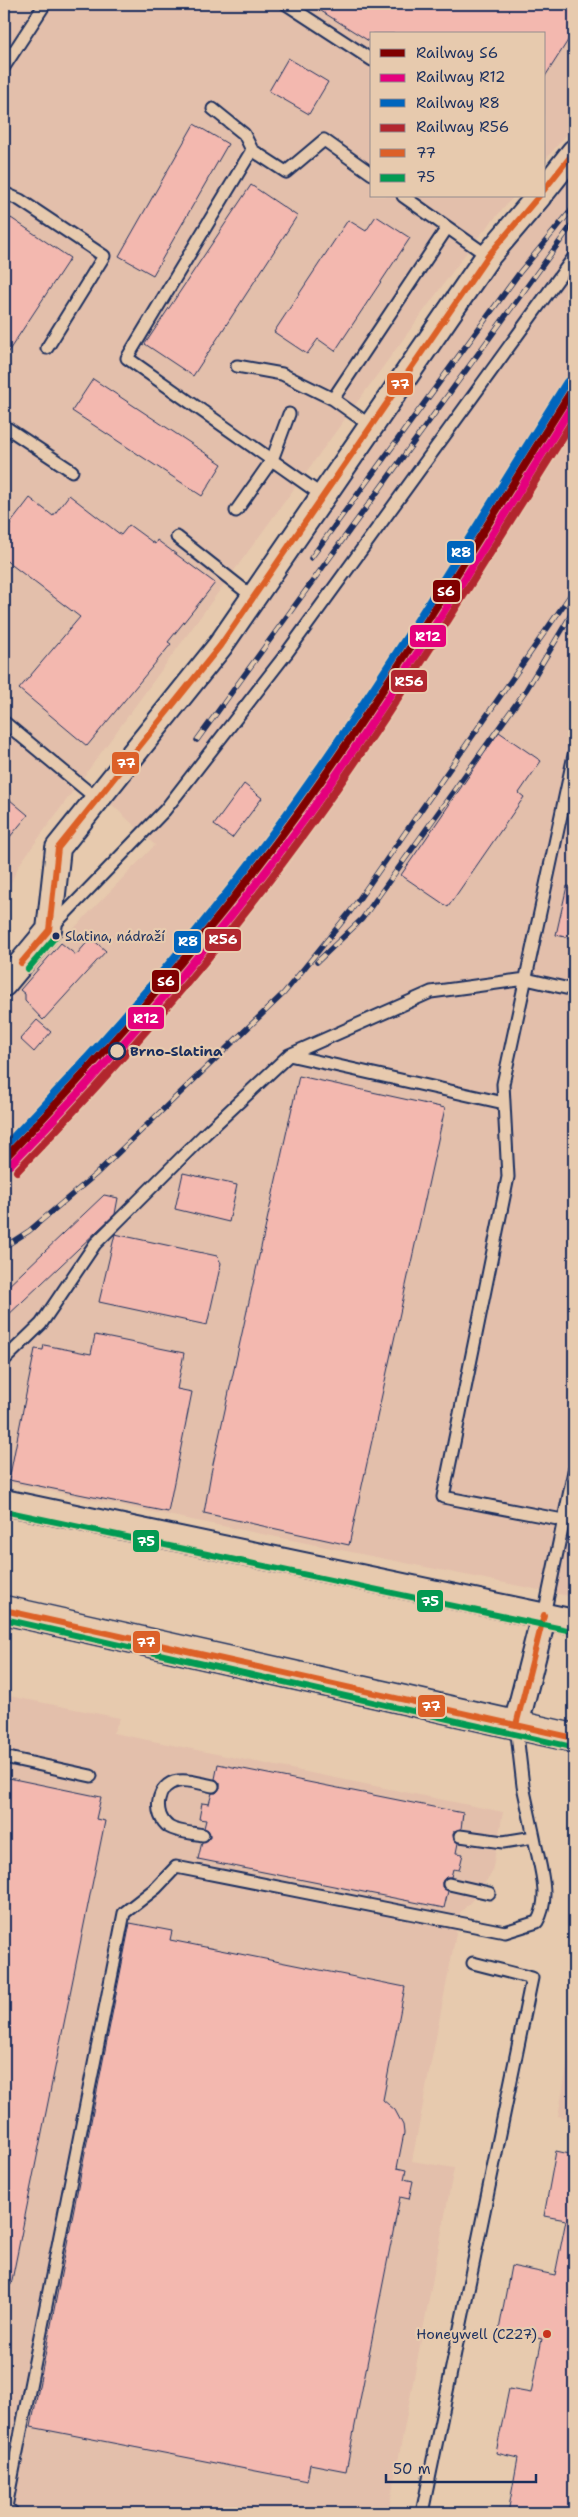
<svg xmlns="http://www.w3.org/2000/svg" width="578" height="2517" font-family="'Shantell Sans',sans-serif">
  <rect width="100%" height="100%" fill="#e7caae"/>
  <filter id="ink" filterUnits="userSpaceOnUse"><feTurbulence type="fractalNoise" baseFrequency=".02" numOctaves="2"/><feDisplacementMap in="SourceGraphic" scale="10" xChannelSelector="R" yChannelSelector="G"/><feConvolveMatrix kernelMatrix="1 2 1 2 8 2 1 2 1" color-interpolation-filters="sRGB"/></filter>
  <g filter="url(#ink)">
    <!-- built -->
    <path fill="#e3bfab" d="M4 4H574V126L544 161V34H372V196H514L475 241 19 865 4 898Z
      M574 168V1597L4 1482V1010L11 1002 13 991 155 845 108 801 497 259Z
      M4 1695 120 1718 113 1733 503 1812 492 1872 477 1895 460 1913 412 2161 454 2168 388 2513H4Z
      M574 2028V2119L558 2116Z"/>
    <!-- building -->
    <path fill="#f3b8af" stroke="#1b2f5e" d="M310 4H574V31L544 78V34H372V43Z
      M288 58 328 82 309 114 269 91Z
      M194 124 228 144 153 275 119 256Z
      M251 185 297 216 193 376 145 344Z
      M376 216 410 238 335 351 318 339 307 354 274 332 348 220 366 231Z
      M11 218 70 258 4 358V228Z
      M93 379 222 464 202 496 72 411Z
      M69 495 121 535 129 525 155 544 157 540 215 583 168 642 171 644 87 746 19 689 80 617 4 559V532L30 498 53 516Z
      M499 732 541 761 519 793 524 797 448 907 401 875Z
      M244 784 262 798 232 838 214 825Z
      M4 795 28 815 4 844Z
      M567 886 574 887V939L556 935Z
      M91 938 106 951 43 1020 25 1001V994L20 990 61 943 76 955Z
      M37 1020 51 1032 34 1052 20 1039Z
      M299 1076 445 1108 349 1545 204 1513 211 1473Z
      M183 1173 237 1185 229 1222 175 1209Z
      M104 1195 118 1198 115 1214 4 1319V1290Z
      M115 1234 217 1256 221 1263 207 1325 99 1302Z
      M95 1335 184 1353 177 1389 192 1392 168 1512 9 1480 35 1349 43 1350 44 1345 91 1354Z
      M218 1764 463 1813 461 1829 454 1831 453 1835 458 1843 456 1853 463 1854 459 1870 453 1869 451 1877H446L442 1882V1887L448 1891 444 1908 198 1859 202 1842 208 1840 210 1836 208 1830 204 1828 206 1820 199 1819 202 1803 209 1804 212 1793H216L220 1788V1783L215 1779Z
      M4 1777 101 1797 96 1819 105 1821 11 2285 4 2284Z
      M130 1923 172 1931 170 1940 405 1987 383 2100 395 2110 403 2125 404 2133 397 2168 406 2170 404 2179 413 2181 409 2199 400 2197 346 2471 310 2464 307 2481 31 2427Z
      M556 2151 574 2155V2513H508L518 2458 496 2453 509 2389 531 2393 542 2339 499 2330 511 2266 555 2275 566 2220 544 2216Z"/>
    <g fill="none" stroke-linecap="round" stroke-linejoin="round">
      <!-- lane casing -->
      <g stroke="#1b2f5e" stroke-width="15">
        <path id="lane" d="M286 4 372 60
          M4 67 45 4
          M213 109 244 134 252 150
          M4 193 20 200 104 256 47 348
          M403 196 488 256
          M237 366 282 374 333 399 371 426
          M333 399 447 228
          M4 426 72 471
          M323 496 127 358 252 150 286 172 324 140 372 174
          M236 511 272 460 289 414
          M177 537 253 597
          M4 722 97 799
          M574 755 503 1084 508 1177 443 1497 563 1520 574 1517
          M52 927 165 810 286 654 574 257
          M289 1055 504 1103
          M4 1360 41 1324 95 1244 205 1134 289 1055 431 992 526 979 574 990
          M544 1615 574 1471
          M4 1757 91 1776
          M203 1835C193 1833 177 1832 169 1827 152 1815 156 1784 178 1781 190 1779 202 1784 213 1786
          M460 1836 503 1842 534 1837 523 1786 516 1725
          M449 1884 489 1893
          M13 2513 6 2507 124 1913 156 1888 176 1867 505 1932 537 1922C552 1897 539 1865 534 1837
          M422 2513 532 1978 473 1963"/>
      </g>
      <!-- street casing -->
      <g stroke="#1b2f5e" stroke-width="28">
        <path id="street" d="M544 190 574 152
          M4 984 49 930 58 848 220 646 488 256 539 196
          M4 1502 574 1622
          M516 1725 544 1615"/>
      </g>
      <!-- secondary casing -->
      <g stroke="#1b2f5e" stroke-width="31">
        <path id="secondary" d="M4 1610 574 1738"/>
      </g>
      <!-- lane -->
      <use href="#lane" stroke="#e7caae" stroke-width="11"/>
      <!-- street -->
      <use href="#street" stroke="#e7caae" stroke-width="24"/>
      <!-- secondary -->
      <use href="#secondary" stroke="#e7caae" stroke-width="28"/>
      <!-- rail casing -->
      <g stroke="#1b2f5e" stroke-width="5.5">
        <path id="rail" d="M311 558 520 272 574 207
          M197 740 574 222
          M317 962 362 919 526 690 574 610
          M4 1247 29 1231 95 1175 284 993 350 912 574 590"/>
      </g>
      <!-- rail -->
      <use href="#rail" stroke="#e7caae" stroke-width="4" stroke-dasharray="11" stroke-linecap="butt"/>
      <!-- bus-1 casing -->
      <g stroke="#e7caae" stroke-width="10">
        <path id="bus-1" d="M544 190 574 152
          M21 963 49 930 58 848 220 646 488 256 539 196
          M4 1610 574 1738
          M516 1725 544 1615"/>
      </g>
      <!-- bus-2 casing -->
      <g stroke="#e7caae" stroke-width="10">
        <path id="bus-2" d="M28 969 56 936
          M4 1511 572 1631
          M4 1619 572 1747"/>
      </g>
      <!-- bus-1 -->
      <use href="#bus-1" stroke="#dc6028" stroke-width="6"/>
      <!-- bus-2 -->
      <use href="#bus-2" stroke="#039a52" stroke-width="6"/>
      <!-- rail-1 casing -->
      <g stroke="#e7caae" stroke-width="11">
        <path id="rail-1" d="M4 1159C110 1049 211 933 301 809 399 673 484 528 574 387"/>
      </g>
      <!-- rail-2 casing -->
      <g stroke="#e7caae" stroke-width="11">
        <path id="rail-2" d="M10 1165C117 1055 217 940 307 816 403 683 487 541 574 403"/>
      </g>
      <!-- rail-3 casing -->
      <g stroke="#e7caae" stroke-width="11">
        <path id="rail-3" d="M4 1147C108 1039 206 926 294 804 392 668 477 524 567 382"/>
      </g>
      <!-- rail-4 casing -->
      <g stroke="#e7caae" stroke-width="11">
        <path id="rail-4" d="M17 1171C124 1060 225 944 315 819 408 690 489 553 574 419"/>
      </g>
      <!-- rail-1 -->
      <use href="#rail-1" stroke="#800000" stroke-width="8"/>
      <!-- rail-2 -->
      <use href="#rail-2" stroke="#e5007d" stroke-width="8"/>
      <!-- rail-3 -->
      <use href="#rail-3" stroke="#0065bd" stroke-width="8"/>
      <!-- rail-4 -->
      <use href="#rail-4" stroke="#b2272f" stroke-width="8"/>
    </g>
  </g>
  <!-- markers -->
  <circle fill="#1b2f5e" stroke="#e7caae" stroke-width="2" cx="56" cy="936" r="4.5"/>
  <circle fill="#e7caae" stroke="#1b2f5e" stroke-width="2.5" cx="117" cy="1051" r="8"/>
  <circle fill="#c8321e" stroke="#e7caae" stroke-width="2" cx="547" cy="2334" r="5"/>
  <g text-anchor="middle" stroke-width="4.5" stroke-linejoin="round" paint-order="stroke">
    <!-- bus labels -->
    <g font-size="13" fill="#1b2f5e" stroke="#e7caae" text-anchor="start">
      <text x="65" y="941">Slatina, nádraží</text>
    </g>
    <!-- stop labels -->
    <g font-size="14" font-weight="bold" fill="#1b2f5e" stroke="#e7caae" text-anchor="start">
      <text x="130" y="1056">Brno-Slatina</text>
    </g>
    <!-- poi labels -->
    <g font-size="14" fill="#1b2f5e" stroke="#e7caae" text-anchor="end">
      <text x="537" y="2339">Honeywell (CZ27)</text>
    </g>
  </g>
  <g stroke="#e7caae" stroke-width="2">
    <rect x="386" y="372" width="28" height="24" rx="5" fill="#dc6028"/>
    <rect x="446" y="540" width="29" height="24" rx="5" fill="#0065bd"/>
    <rect x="432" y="579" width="29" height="24" rx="5" fill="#800000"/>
    <rect x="409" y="624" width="38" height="24" rx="5" fill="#e5007d"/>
    <rect x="390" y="669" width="38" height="24" rx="5" fill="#b2272f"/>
    <rect x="111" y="751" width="29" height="24" rx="5" fill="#dc6028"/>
    <rect x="204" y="928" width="38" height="24" rx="5" fill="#b2272f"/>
    <rect x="173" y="930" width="29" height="24" rx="5" fill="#0065bd"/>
    <rect x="151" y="969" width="29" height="24" rx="5" fill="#800000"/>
    <rect x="127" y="1006" width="38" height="24" rx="5" fill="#e5007d"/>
    <rect x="132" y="1529" width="28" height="24" rx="5" fill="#039a52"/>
    <rect x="416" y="1589" width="28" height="24" rx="5" fill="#039a52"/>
    <rect x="132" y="1630" width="29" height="24" rx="5" fill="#dc6028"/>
    <rect x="417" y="1694" width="29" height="24" rx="5" fill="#dc6028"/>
  </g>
  <g font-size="14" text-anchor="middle" font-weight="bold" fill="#fff">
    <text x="400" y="389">77</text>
    <text x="461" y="557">R8</text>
    <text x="446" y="596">S6</text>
    <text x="428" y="641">R12</text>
    <text x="409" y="686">R56</text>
    <text x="126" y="768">77</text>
    <text x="223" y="944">R56</text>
    <text x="188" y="946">R8</text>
    <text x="166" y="986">S6</text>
    <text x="146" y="1023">R12</text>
    <text x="146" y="1546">75</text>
    <text x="430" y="1606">75</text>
    <text x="146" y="1647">77</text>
    <text x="431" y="1711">77</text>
  </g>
  <!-- margin -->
  <rect width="578" height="2517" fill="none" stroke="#e7caae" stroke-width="20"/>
  <rect x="10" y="10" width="558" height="2497" fill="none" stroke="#1b2f5e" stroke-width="2" filter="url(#ink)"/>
  <!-- legend -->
  <rect x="370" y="32" width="175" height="165" fill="#e7caae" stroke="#958c8e"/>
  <rect x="380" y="49" width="25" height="8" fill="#800000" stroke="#958c8e"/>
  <text x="416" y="58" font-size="15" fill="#1b2f5e">Railway S6</text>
  <rect x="380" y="74" width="25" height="8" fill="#e5007d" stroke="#958c8e"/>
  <text x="416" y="82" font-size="15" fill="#1b2f5e">Railway R12</text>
  <rect x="380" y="99" width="25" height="8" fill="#0065bd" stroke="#958c8e"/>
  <text x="416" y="108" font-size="15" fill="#1b2f5e">Railway R8</text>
  <rect x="380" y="124" width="25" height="8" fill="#b2272f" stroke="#958c8e"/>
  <text x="416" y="132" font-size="15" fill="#1b2f5e">Railway R56</text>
  <rect x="380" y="149" width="25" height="8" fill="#dc6028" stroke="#958c8e"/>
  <text x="416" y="158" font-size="15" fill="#1b2f5e">77</text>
  <rect x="380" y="174" width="25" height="8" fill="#039a52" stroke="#958c8e"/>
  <text x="416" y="182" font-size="15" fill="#1b2f5e">75</text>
  <!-- scale -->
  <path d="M386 2474v8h150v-8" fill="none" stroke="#1b2f5e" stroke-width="2.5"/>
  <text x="393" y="2474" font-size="15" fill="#1b2f5e" stroke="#e7caae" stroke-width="4" paint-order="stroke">50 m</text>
</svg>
